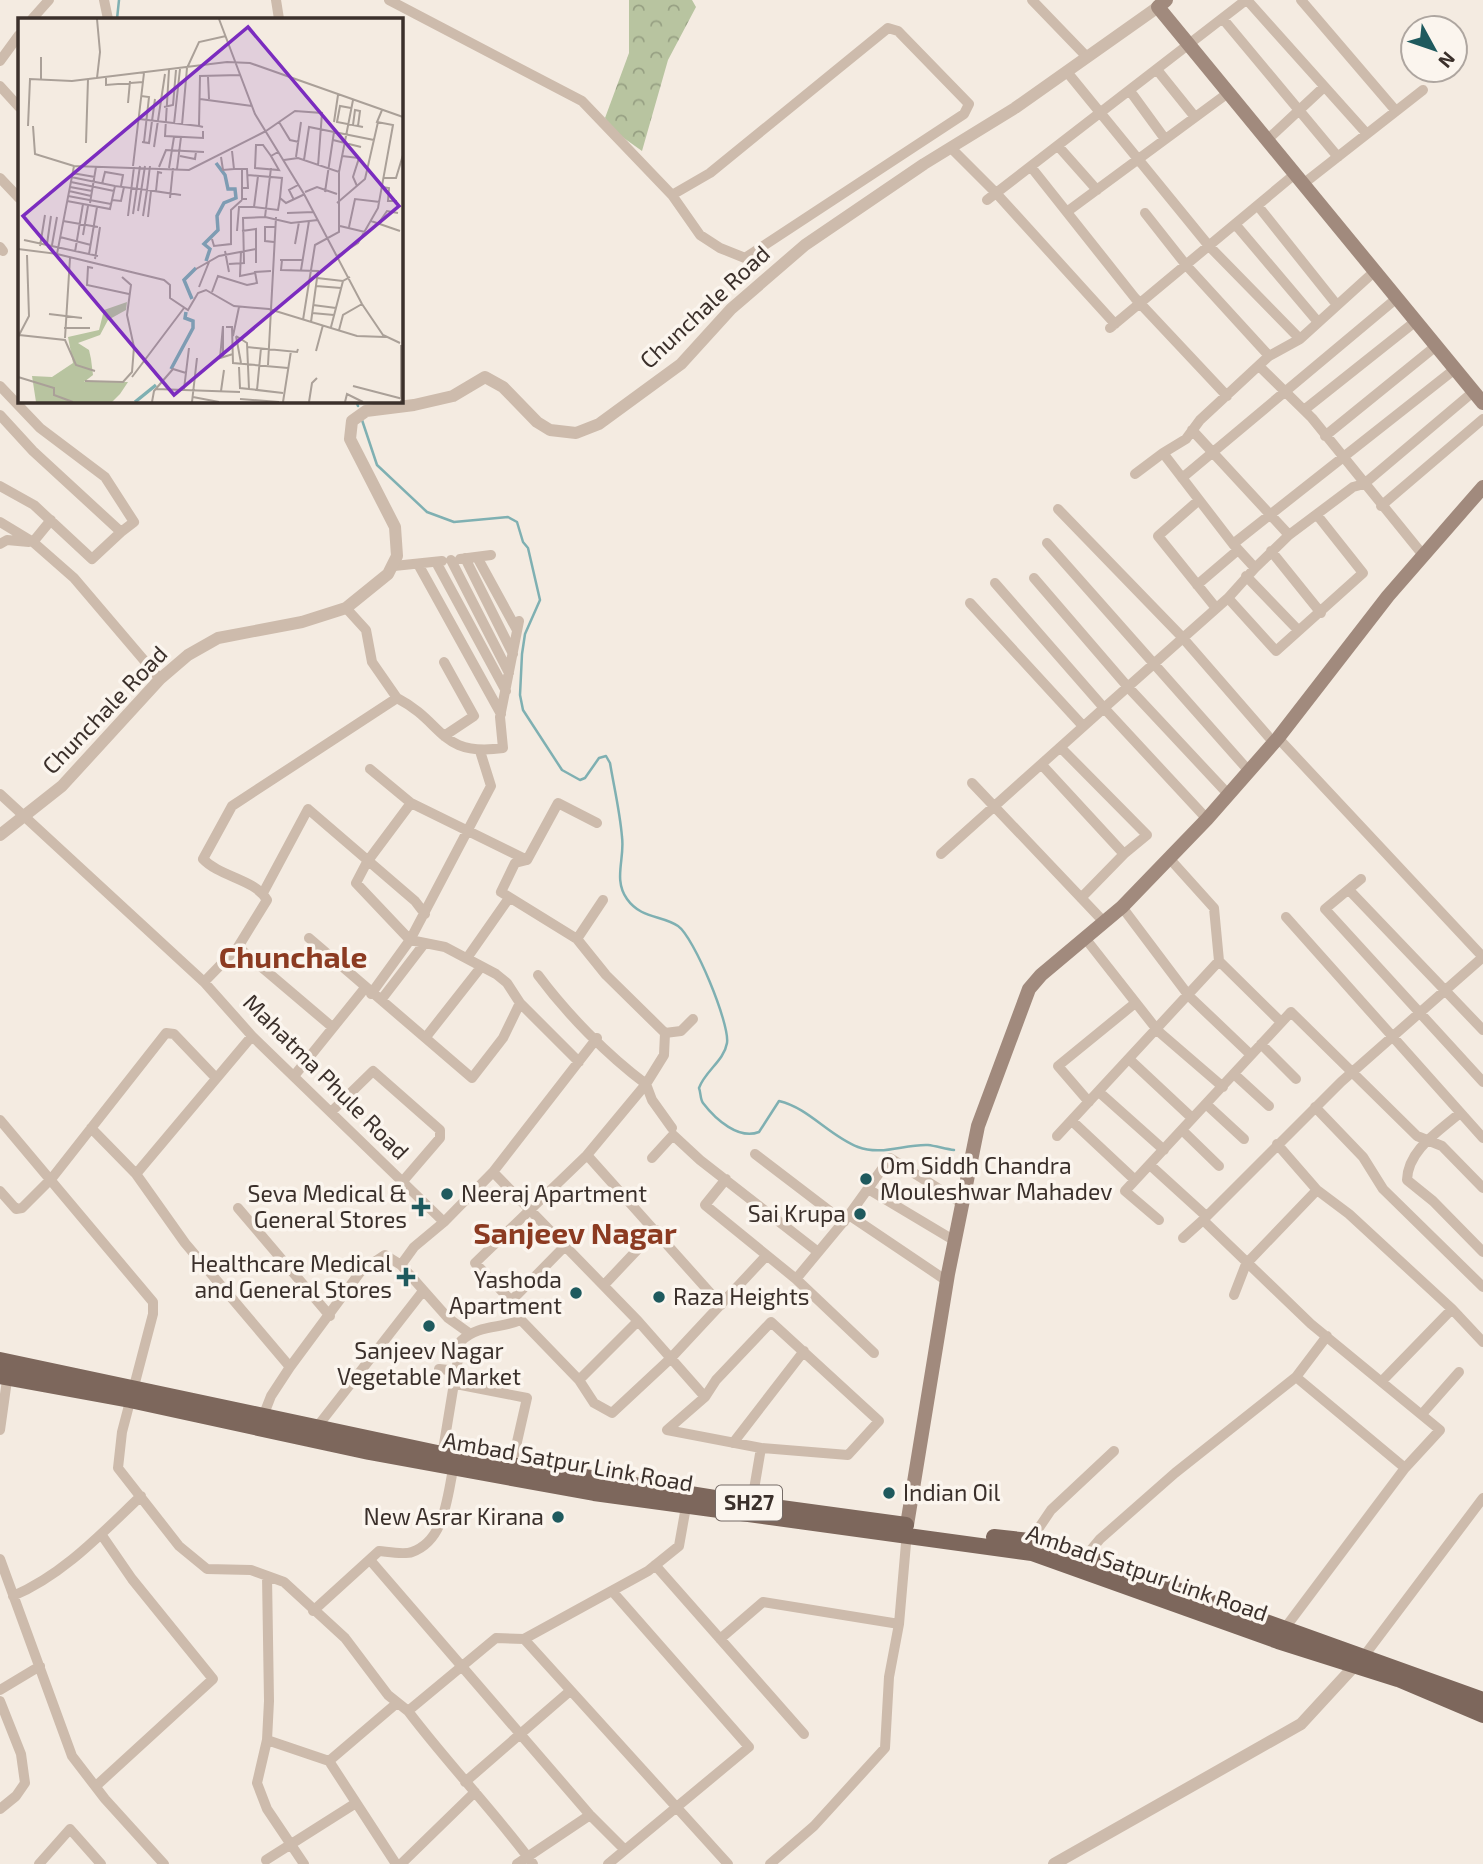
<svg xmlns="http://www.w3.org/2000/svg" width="1483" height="1864" font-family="'Exo 2',sans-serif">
  <defs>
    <pattern id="forest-crowns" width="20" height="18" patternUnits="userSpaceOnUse" patternTransform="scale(1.75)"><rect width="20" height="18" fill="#b8c4a0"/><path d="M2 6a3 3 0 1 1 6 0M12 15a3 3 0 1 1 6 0" fill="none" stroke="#97a083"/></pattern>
  </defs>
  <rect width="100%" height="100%" fill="#f4ebe1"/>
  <!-- forest -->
  <path fill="url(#forest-crowns)" d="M629 0H692L696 7 668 60 642 151 614 131 605 118 629 53Z"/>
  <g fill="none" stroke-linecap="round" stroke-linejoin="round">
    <!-- stream -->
    <path stroke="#7fb0b2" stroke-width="2.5" d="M117 19 119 0
      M356 401 358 406
      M362 420 377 465 427 512 454 522 508 517 517 522 523 542 528 548 540 600 525 634 522 654 520 695 523 710 562 770 580 780 585 778 599 758 606 756 610 763C614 787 620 812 622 837 625 859 613 879 627 899 641 919 662 915 678 926 694 937 730 1024 727 1043 724 1061 705 1071 699 1088 701 1093 700 1099 703 1103 716 1120 739 1140 759 1132L779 1101C809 1108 829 1136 858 1147 882 1156 904 1144 928 1145 936 1146 946 1149 954 1150"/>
    <!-- minor -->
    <path stroke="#cdbbac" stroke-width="10" d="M104 0 108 19
      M276 0 279 19
      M389 0 582 101 672 195 700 235 720 248 745 258 964 114 969 104 898 31 888 28 710 173 672 195
      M1032 0 1087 57
      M1247 0 1367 134
      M1301 0 1396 111
      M32 19 49 0
      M1223 19 1338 157
      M0 61 19 35
      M1158 71 1195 117
      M1067 72 1209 246 1300 339
      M0 86 19 107
      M1130 91 1165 139
      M1267 140 1324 87
      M1058 146 1097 190
      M951 148 996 193 1115 324
      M1031 167 1135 298 1227 396
      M0 178 19 198
      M1303 184 1423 90
      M987 200 1246 0
      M1258 206 1337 305
      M1068 211 1228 93
      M1145 213 1186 265 1269 356
      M1235 224 1318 322
      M0 247 3 251
      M1110 328 1295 174
      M1259 366 1312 418 1423 555
      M0 386 40 428 105 477 134 522 121 532 33 451 0 415
      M1304 410 1416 321
      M1192 430 1289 535
      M1325 436 1436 346
      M1135 474 1163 453
      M1182 478 1397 298
      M0 486 34 505 92 559 121 532
      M1199 500 1158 536 1216 608
      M1381 506 1483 419
      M1058 509 1182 637 1274 743
      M51 520 33 542 74 578 160 679
      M0 522 33 542
      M1047 543 1248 770
      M0 544 7 540 29 542
      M1233 544 1455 369
      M1271 551 1321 613
      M477 557 517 630
      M465 558 513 654
      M460 559 491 555
      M451 560 509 673
      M436 562 506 691
      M418 564 501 714
      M394 566 442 561
      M1255 568 1289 535 1353 487 1364 484 1473 392
      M1246 576 1298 630
      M1034 578 1127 686 1228 794
      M1197 585 1238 550
      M1228 598 1276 651 1363 573 1317 515
      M970 603 1083 726
      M444 662 474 716 444 736
      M397 698C445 723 439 757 503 748L500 717 519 621
      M1278 738 1483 957
      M1061 748 1147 835 1124 854 1081 898
      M1042 765 1124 854
      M370 769 411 803 527 860
      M972 783 1104 922
      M0 794 204 982 252 1036 444 1222
      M411 803 367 862 356 883 410 940 445 947 496 974 507 983 520 1003 579 1062
      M1207 819 1104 708 1228 598 1255 568 1233 544 1163 453 1186 439 1200 420 1269 356 1300 339 1375 271
      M597 823 558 803 527 860 515 863 501 892 577 939 606 975 665 1033 664 1055 646 1084 652 1100 672 1128
      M941 854 1104 708 995 583
      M1361 879 1325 909 1483 1082
      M1349 890 1483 1030
      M263 893 308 809 415 901 425 914
      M1122 907 1189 996 1251 1055
      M1286 917 1483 1138
      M309 938 472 1078 503 1038 520 1003
      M1085 938 1158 1031 1223 1087
      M577 939 603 900
      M238 947 331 1026
      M467 958 509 898
      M1219 961 1281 1022
      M538 975C567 1014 607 1055 646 1084L587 1155
      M204 982 238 947 267 900C255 879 220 877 203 859L232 806 397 698 372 662 366 630 346 608
      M371 994 410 940 491 786 480 751
      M381 1000 424 944
      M665 1033 681 1031 693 1019
      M426 1037 481 967
      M1261 1044 1296 1079
      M1130 1060 1192 1118
      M1234 1074 1269 1106
      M294 1076 365 988
      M1099 1092 1164 1150
      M1089 1102 1058 1066 1134 1004
      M1206 1104 1244 1139
      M1315 1107 1363 1157 1383 1189 1483 1287
      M331 1112 373 1071 440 1130V1138L403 1181
      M1460 1113C1438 1132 1408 1150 1407 1180L1433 1201 1483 1252
      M0 1120 153 1302V1314L122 1432 118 1468 179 1546 207 1569 251 1570 284 1582 345 1638 388 1695 408 1711
      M1072 1121 1135 1180
      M91 1128 136 1174 185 1243 290 1367
      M1182 1130 1219 1166
      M1057 1136 1219 961 1214 908 1169 858
      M1277 1144 1317 1190 1349 1214 1452 1309 1483 1342
      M755 1154 844 1222
      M652 1158 673 1135 700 1160 818 1252
      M1150 1165 1206 1216
      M493 1172 597 1038
      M136 1174 252 1036
      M726 1179 705 1205 796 1279 849 1215 947 1281
      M868 1189 955 1241
      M0 1191 16 1209 22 1208 52 1178 166 1033 174 1034 216 1078
      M238 1208 330 1316
      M849 1215 890 1158 963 1204
      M1159 1220 1125 1191 1291 1012 1417 1136 1442 1146 1483 1188
      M1203 1220 1341 1082 1483 957
      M1183 1238 1203 1220 1311 1324 1440 1430 1405 1468 1285 1628
      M401 1265 448 1318 469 1333
      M796 1279 874 1353
      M604 1285 656 1230
      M1234 1295 1246 1264 1317 1190
      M511 1301 565 1246
      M521 1320V1311L475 1263 587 1155 721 1305
      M439 1369 458 1371
      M1296 1377 1405 1468
      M579 1380 638 1321
      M1383 1380 1452 1309
      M456 1384 527 1398 512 1464
      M1422 1414 1459 1372
      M262 1419 271 1396 290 1367 361 1271 385 1255 401 1265 414 1247 444 1222 493 1172 638 1321 705 1397
      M317 1427 423 1291
      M0 1430 8 1373
      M733 1443 804 1351
      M442 1456 461 1341C479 1324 500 1329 521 1320L579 1380 594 1403 612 1413 670 1359 766 1256
      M751 1507 761 1448 667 1430 705 1397 716 1380 771 1322 879 1421 848 1455 761 1448
      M1030 1541 1051 1510 1114 1451
      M1085 1557 1100 1539 1175 1473 1296 1377 1327 1336
      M0 1559 72 1756 105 1799 164 1864
      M370 1560 590 1815 625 1850
      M655 1565 804 1734
      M267 1576 269 1701 267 1740 257 1783 267 1809 304 1864
      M13 1596C63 1575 102 1533 141 1496
      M313 1611 379 1551C389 1552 404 1555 412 1552 446 1540 447 1495 454 1465
      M524 1639 728 1864
      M720 1639 763 1602 899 1624
      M1364 1656 1483 1498
      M0 1690 40 1666
      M0 1701 21 1754 25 1783 16 1796 0 1809
      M267 1740 329 1761 396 1864
      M329 1761 397 1703
      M465 1782 570 1691
      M96 1786 213 1679 132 1579 101 1534
      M266 1860 356 1803
      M39 1864 70 1829 101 1864
      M401 1864 475 1792
      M517 1864 590 1815
      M533 1864C494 1811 448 1764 408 1711L496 1638 524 1639 648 1571 679 1546 687 1501
      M608 1864 749 1747 612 1591
      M770 1864 814 1826 885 1748 889 1677 899 1624 907 1532"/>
    <!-- tertiary -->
    <path stroke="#cdbbac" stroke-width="12" d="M0 835 62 786 160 679 188 655 218 638 302 622 346 608 388 574 397 556 395 527 350 439 352 421 366 411 414 405 453 396 485 377 503 387 537 422 550 430 576 433 599 424 681 364 731 309 805 245 924 164 1015 108 1158 7
      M1054 1864 1301 1724 1359 1661"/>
    <!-- secondary -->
    <path stroke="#a18a7d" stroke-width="14" d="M1166 0 1158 7 1483 403
      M907 1525 948 1274 978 1126 1029 989 1041 975 1122 907 1207 819 1278 738 1388 596 1483 487"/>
    <!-- primary -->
    <path stroke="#7d675c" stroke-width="16" d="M0 1360 442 1454 752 1504 906 1525
      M0 1376 130 1400 369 1452 594 1493 1032 1553 1278 1641 1398 1679 1483 1715
      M994 1537 1030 1541 1085 1557 1483 1700"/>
  </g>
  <!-- markers -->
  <g fill="#1f5a5e" stroke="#fbf5ee" stroke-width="2.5">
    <circle cx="866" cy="1179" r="7"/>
    <circle cx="447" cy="1194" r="7"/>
    <path d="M417.5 1196.5h7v7h7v7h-7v7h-7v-7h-7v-7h7z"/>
    <circle cx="860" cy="1214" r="7"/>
    <path d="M402.5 1266.5h7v7h7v7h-7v7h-7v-7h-7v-7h7z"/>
    <circle cx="576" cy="1293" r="7"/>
    <circle cx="659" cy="1297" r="7"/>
    <circle cx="429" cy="1326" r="7"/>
    <circle cx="889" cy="1493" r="7"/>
    <circle cx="558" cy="1517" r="7"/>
  </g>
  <g text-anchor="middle" stroke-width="7" stroke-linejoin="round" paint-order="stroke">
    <!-- shield labels -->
    <rect fill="#fbf5ee" stroke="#756b66" stroke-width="2" x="716" y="1485.5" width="66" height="35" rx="5"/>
    <g font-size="21" font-weight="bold" fill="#3b302b">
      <text x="749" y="1510">SH27</text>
    </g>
    <!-- street labels -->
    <g font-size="23" fill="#3b302b" stroke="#fbf5ee">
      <text transform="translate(705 307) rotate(-43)" y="8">Chunchale Road</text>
      <text transform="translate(105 710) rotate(-46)" y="8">Chunchale Road</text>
      <text transform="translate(326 1077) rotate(45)" y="8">Mahatma Phule Road</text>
      <text transform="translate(568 1462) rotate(10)" y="8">Ambad Satpur Link Road</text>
      <text transform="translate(1147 1573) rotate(19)" y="8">Ambad Satpur Link Road</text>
    </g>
    <!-- poi labels -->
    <g font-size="23" fill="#3b302b" stroke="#fbf5ee" text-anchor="end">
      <text x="880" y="1174" text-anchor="start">Om Siddh Chandra<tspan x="880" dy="26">Mouleshwar Mahadev</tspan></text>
      <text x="407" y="1202">Seva Medical &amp;<tspan x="407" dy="26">General Stores</tspan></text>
      <text x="461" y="1202" text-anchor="start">Neeraj Apartment</text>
      <text x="846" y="1222">Sai Krupa</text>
      <text x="392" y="1272">Healthcare Medical<tspan x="392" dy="26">and General Stores</tspan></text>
      <text x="562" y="1288">Yashoda<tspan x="562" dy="26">Apartment</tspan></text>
      <text x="673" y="1305" text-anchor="start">Raza Heights</text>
      <text x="429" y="1359" text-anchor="middle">Sanjeev Nagar<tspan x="429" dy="26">Vegetable Market</tspan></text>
      <text x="903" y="1501" text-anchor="start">Indian Oil</text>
      <text x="544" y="1525">New Asrar Kirana</text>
    </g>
    <!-- district labels -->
    <g font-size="30" font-weight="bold" fill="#8c3b22" stroke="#fbf5ee">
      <text x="293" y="968">Chunchale</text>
      <text x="575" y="1244">Sanjeev Nagar</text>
    </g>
  </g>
  <!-- overview -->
  <g transform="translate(18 18)">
    <rect width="385" height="385" fill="#f4ebe1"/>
    <path d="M109 284 108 292 90 302 82 317 60 325 71 332 73 341 75 357 66 364H110L102 376 94 384H18L14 358 34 359 55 345 50 319 81 312 86 292Z" fill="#b8c4a0"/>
    <path fill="none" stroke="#7fb0b2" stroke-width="3.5" d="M188 243 192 231 186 226 200 212 199 198 206 185 218 180 217 171H210L207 157 198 145M174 281 166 262 178 250M153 351 175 310V303L167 300 168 294M117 384 138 367"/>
    <path fill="none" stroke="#aaa098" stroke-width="2" d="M79 1 82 34 79 60M201 1 237 96 286 176 344 286 365 317 382 325M23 39V61M151 52 147 118 185 120V113M88 59V67L125 64M190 59 191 81M123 78 131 79 126 124M182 81 234 88M110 85 112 63M146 89 155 87 158 52M333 90 322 88 319 104 345 109M121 101 181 108M261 104 272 122 281 124M316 104 320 77M156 106 162 51M164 107 169 50 181 24 208 18M335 107 337 92 342 93 340 108M10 108 12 61 54 63 209 44 232 45 385 99M15 108 17 136 56 148M185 109 181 108 182 58 222 57M248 113 277 93 304 95 300 148M315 122 343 129M124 124 131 125 137 81M68 125 70 61M136 129 147 56M214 133 216 151H229L230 170H224M162 138 177 141 178 134M253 138 245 127H238L237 150 261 152 253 138 260 134M324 138 341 140 335 159 339 168M203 139 205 152 216 151M278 139 283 104M266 142 280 140 321 154 335 82M286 142 291 109 356 122M115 148 126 55M141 149 148 132 186 134M151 150 156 119M253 150 247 199 273 205 300 202M159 151 163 119M224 151V181H229M54 155 77 159M230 157 264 160 262 180 268 185 287 176M240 158 236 189 260 192 262 180M53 159 97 168M366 160H378L385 137M53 164 96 173M84 166 87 154 105 157 103 168M52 169 74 173M364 169 371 170 370 183H379M51 173 73 178M138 173 140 154 144 155M287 174 299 169 319 176M307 174 316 114M50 178 93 186M152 180 155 150M94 182 103 183 106 169M276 182 271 172 280 167M49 183 92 191 97 168 129 172 132 148M72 185 78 149M319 185 347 161 360 104M120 193 127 148M269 195 296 194M115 196 122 148M110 198 116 149M125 198 129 172 163 177M130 199 133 173M224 200 247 199M45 203 80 209M353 203 382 213M360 206 369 193 380 195M322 208 347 214M331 209 337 181 362 184M219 213 221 189H236M224 213 238 211V245M65 217 70 188M42 219 73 227M194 221 196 228 213 226V192L224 182M6 222 80 238M256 224 247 223V209H257M29 226 33 198M277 226 281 204M34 227 39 199M22 228 27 197M0 231 39 236 56 148 171 152 248 113M207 233 211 254M223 233 222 258 237 255M57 234 65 186M39 236 146 262 152 267V280L170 292 180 275 188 272 216 288 251 291 339 318 367 319M71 236 79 189M319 238 340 225 360 190 375 107 359 104 364 92M77 241 82 209M262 242H284M264 242 263 252 300 253 293 304M211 246 226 245 225 199M75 250 70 249 69 267 111 276M178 251 201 238 238 231M283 252 291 203M299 260 325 263M298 268 323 270M181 269 191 244M194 274 200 258 229 267 239 265 237 254 253 253M295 287 318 290M294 295 316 297M31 296 64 300M285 302 297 227 321 214V154M208 309H214L215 345 270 350M313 309 325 263 332 259M46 310H72M321 312 325 297 344 286M1 317 47 322 58 347 77 353M215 318 221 289M218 318 229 325 231 371M218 318 223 345M0 319 11 298 9 237M47 320 52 240M229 329 279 334 280 331M298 333 305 307M205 339V308L202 340 215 336M250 347 258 199M221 349 222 370 265 375M0 359 36 370V377L55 384M114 359 166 290M67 363 105 364 114 354 116 329 109 297 113 267 104 259M335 368 385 381M138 371 222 374M166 371 171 330M239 372 243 330M203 373 206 352M175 379 201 384M222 381 261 384M134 384 136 373 155 351 168 355M174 384 179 340M265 384 273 333M291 384 294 365 299 360M327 384 329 376 345 384M383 384V327"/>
    <path fill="#7b2cbf" fill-opacity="0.15" stroke="#7b2cbf" stroke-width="3.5" d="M230 9 381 188 156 377 5 198Z"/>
    <rect width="385" height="385" fill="none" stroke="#3b302b" stroke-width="3.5"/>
  </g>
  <!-- north arrow -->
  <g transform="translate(1434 49) rotate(130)"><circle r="33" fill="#fbf5ee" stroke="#aea6a0" stroke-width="2"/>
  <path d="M0-5L12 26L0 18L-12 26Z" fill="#1f5a5e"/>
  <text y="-10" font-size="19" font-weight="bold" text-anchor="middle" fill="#3b302b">N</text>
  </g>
</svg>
